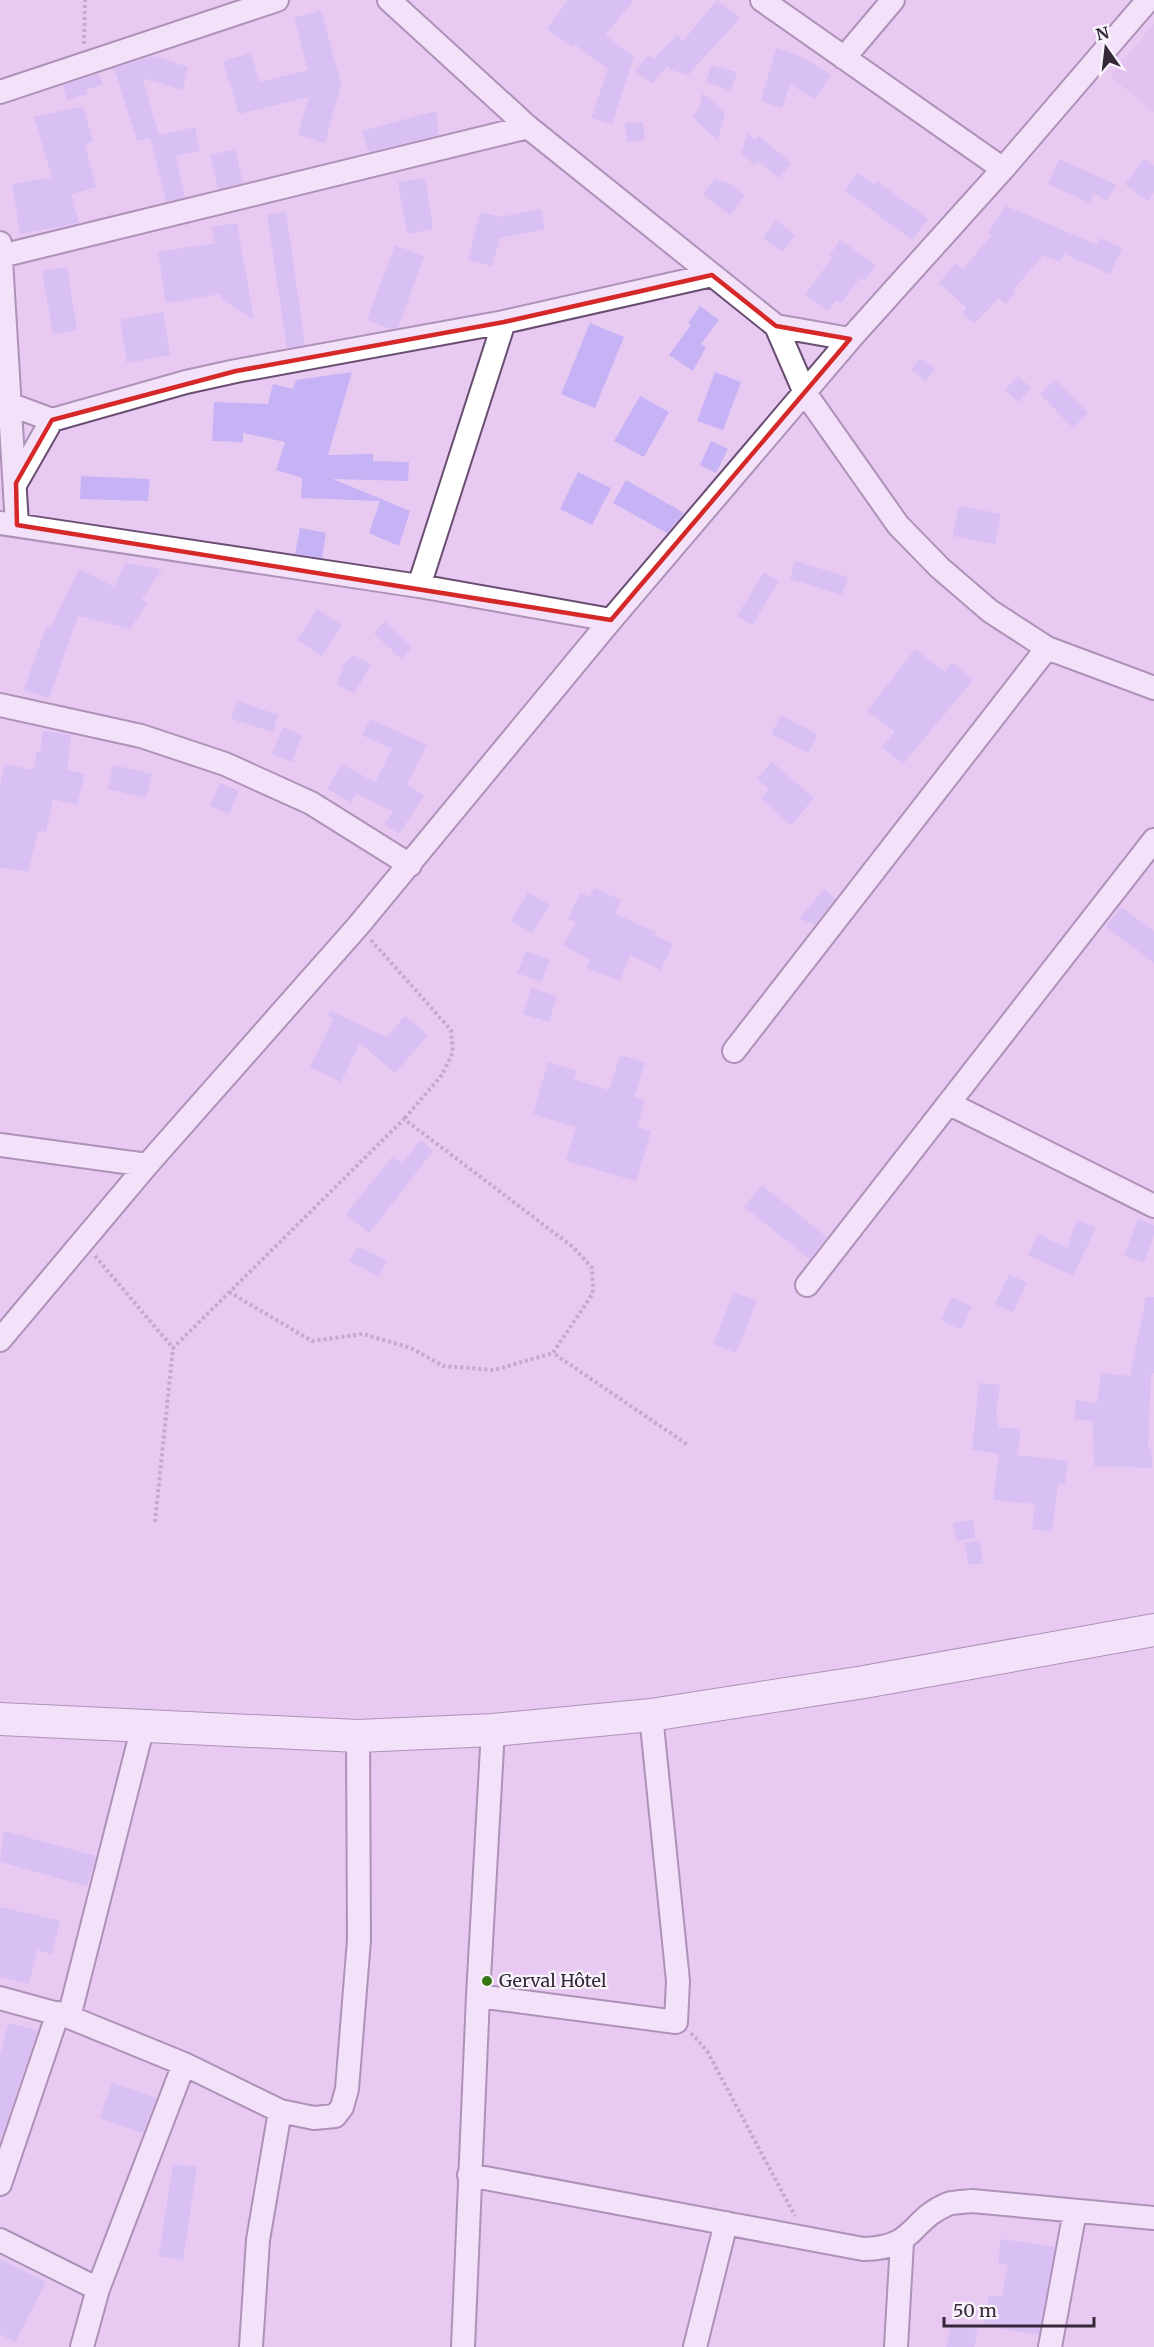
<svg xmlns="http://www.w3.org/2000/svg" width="1154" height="2347" font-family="Merriweather,serif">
  <rect width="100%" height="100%" fill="#e8c9f2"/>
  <!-- built -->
  <path fill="#debbeb" d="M1154 24V113L1110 76Z"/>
  <!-- building -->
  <path fill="#c6b3f5" d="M568 0H634L605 35 634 57 612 124 591 118 608 69 574 44 572 47 547 29Z
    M717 0 740 18 688 75 671 70 667 66 652 84 635 71 649 55 654 59 677 35 683 41Z
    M321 10 341 84 325 143 298 135 309 97 239 114 223 61 251 53 260 82 308 70 294 18Z
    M776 48 800 56 831 75 815 99 790 84 782 108 761 101Z
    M154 56 188 67 183 90 142 78 159 135 195 127 200 151 176 156 185 197 166 202 150 138 137 141 115 71 111 69Z
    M711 65 737 72 731 91 706 82Z
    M98 74 103 84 86 90 87 94 67 100 63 85Z
    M703 93 725 113 718 140 692 117 699 109Z
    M83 106 93 141 85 145 96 187 71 194 79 223 20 234 12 184 52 177 34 117Z
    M436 111 439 135 369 152 362 131Z
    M643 122 645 140 627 142 625 123Z
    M748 133 755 140 759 136 791 163 779 178 758 161 755 165 741 153Z
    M235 149 243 183 218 189 210 155Z
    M1059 159 1117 185 1106 201 1094 193 1090 203 1048 184Z
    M1144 159 1154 166V192L1148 201 1125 184Z
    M858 173 874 185 877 181 928 219 912 240 845 190Z
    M425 178 433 229 407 234 398 182Z
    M715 179 731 184 745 196 730 215 703 194Z
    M1006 206 1097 245 1100 238 1122 248 1110 274 1064 254 1060 262 1043 255 1013 290 1016 292 1006 304 999 298 974 324 962 313 967 308 939 283 956 263 963 269 992 235 987 234Z
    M541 209 545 229 500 238 492 266 468 260 480 212 500 217Z
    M286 212 305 345 287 348 267 215Z
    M776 220 795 235 783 252 763 238Z
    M237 223 254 320 221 299 220 294 166 303 158 252 215 243 212 227Z
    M840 240 876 265 864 280 860 278 841 303 836 300 828 311 805 295 832 258 829 256Z
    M395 245 424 256 398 328 391 329 367 320Z
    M67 267 77 330 53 334 42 271Z
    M700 306 719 320 701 344 706 347 693 371 669 355 691 325 688 323Z
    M163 312 170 355 127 363 120 320Z
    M590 323 624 337 595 408 561 394Z
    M920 358 935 368 926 381 911 370Z
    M352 372 328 455 373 454V461L409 462 408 481 333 479 410 511 399 546 369 533 380 501 301 498 302 478 276 470 285 442 243 433V442L212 441 214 402 268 404 273 384 293 389 296 380Z
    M715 372 741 382 723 430 697 421Z
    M1018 376 1031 388 1018 402 1005 390Z
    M1055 380 1088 413 1073 428 1040 394Z
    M640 396 669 412 644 457 614 441Z
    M711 441 728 449 716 473 700 465Z
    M578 472 611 488 592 525 560 509Z
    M81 476 150 479 148 501 80 499Z
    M626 480 684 513 667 533 613 503Z
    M959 506 1001 514 995 544 953 536Z
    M300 528 326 533 322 558 295 554Z
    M795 561 848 577 842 595 790 579Z
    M125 563 162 569 142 599 148 603 130 629 78 616 49 698 24 690 46 627 50 628 79 569 114 587Z
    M764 572 779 581 752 625 737 616Z
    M317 609 342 625 322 656 297 640Z
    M385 621 412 647 401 659 374 633Z
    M915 649 945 672 952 662 973 680 903 764 882 747 895 732 867 711Z
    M353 655 371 665 354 694 336 684 343 670 341 668Z
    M237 701 278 715 273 732 231 719Z
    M781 715 818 735 808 753 771 734Z
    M370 719 427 745 407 784 424 796 399 834 384 824 393 812 356 793 351 802 327 789 341 764 375 782 392 749 362 735Z
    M283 727 302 735 292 762 272 754Z
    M43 731 71 735 67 770 85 774 77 805 53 799 46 832 38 831 28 871 0 868V786L5 764 33 770 37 751 40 752Z
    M772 762 814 798 791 825 761 799 769 789 757 779Z
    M113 765 152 774 146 798 108 789Z
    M220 783 239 791 229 814 210 806Z
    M594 888 621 900 615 914 656 932 654 935 673 944 661 970 630 955 620 981 587 968 590 960 563 945 576 922 568 919 580 893 590 897Z
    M824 889 835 899 815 924 799 919Z
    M528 892 550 905 532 933 511 921Z
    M1121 907 1154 931V963L1106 927Z
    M526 951 550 960 541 982 517 973Z
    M531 988 557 996 549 1022 523 1014Z
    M331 1011 386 1037 405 1016 428 1035 395 1073 360 1043 341 1082 310 1067 333 1020 328 1015Z
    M620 1055 645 1062 634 1097 645 1100 637 1127 651 1131 636 1181 566 1161 576 1127 533 1114 548 1062 577 1071 574 1080 609 1090Z
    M421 1140 433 1151 369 1233 346 1214 393 1156 402 1163Z
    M762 1185 827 1237 810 1259 744 1207Z
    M1138 1219 1154 1225V1235L1144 1263 1124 1256Z
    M1077 1220 1096 1227 1073 1276 1028 1255 1038 1234 1067 1248Z
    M358 1247 387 1260 379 1277 349 1261Z
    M1009 1275 1027 1283 1013 1312 995 1304Z
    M734 1292 757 1301 736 1353 713 1344Z
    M952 1297 972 1307 961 1330 941 1320Z
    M1146 1297H1154V1373H1151L1148 1448H1151L1152 1468 1094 1466 1093 1421 1074 1419 1076 1400 1097 1403 1101 1373 1130 1376Z
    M979 1383 1000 1385 996 1414 999 1427 1021 1429 1017 1455 1068 1461 1065 1484 1058 1483 1052 1532 1032 1529 1035 1504 993 1500 999 1454 972 1450Z
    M973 1520 975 1538 956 1541 953 1523Z
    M980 1541 983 1563 968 1565 965 1543Z
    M4 1831 96 1856 87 1886 0 1862Z
    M0 1907 60 1921 52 1954 37 1950 29 1984 0 1977Z
    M8 2023 38 2030 0 2142V2056Z
    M112 2083 157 2098 143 2133 100 2118Z
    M173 2164 197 2167 183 2260 159 2256Z
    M1001 2239 1055 2247 1039 2335 984 2326 989 2295 1002 2297 1008 2264 998 2263Z
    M0 2259 46 2282 15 2342 0 2334Z
    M952 2323 978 2330 974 2347H946Z"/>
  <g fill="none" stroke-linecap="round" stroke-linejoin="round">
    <!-- street casing -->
    <g stroke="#694e72" stroke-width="26">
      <path id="street" d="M389 0 528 127 776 326 805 393 898 525 940 568 990 611 1047 648 1154 688
        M762 0 1003 169
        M844 58 893 0
        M0 92 277 0
        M0 243 17 525
        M1 256 528 127
        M776 326 850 339
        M9 404 52 420
        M16 483 52 420 186 382 236 371 504 322 712 275
        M0 523 419 586 611 620
        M419 586 504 322
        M0 705 141 736 225 764 311 803 410 865
        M734 1051 1047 648
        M950 1104 1154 1206
        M0 1145 147 1165 358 926 611 620 850 339 1003 169 1148 0
        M807 1285 1154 840
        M0 1340 147 1165
        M478 1996 676 2022 678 1981 651 1715
        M0 1998 69 2017 184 2064 280 2111 314 2118 335 2116 342 2107 347 2089 359 1940 358 1736
        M69 2017 143 1726
        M469 2175 863 2249C917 2248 909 2220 948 2204 955 2202 965 2202 972 2201L1154 2218
        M0 2184 58 2013
        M0 2240 98 2289
        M82 2347 98 2289 184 2064
        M251 2347 258 2240 280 2111
        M463 2347 478 1996 493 1730
        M695 2347 726 2223
        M896 2347 902 2242
        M1050 2347 1075 2211"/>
    </g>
    <!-- secondary casing -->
    <g stroke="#694e72" stroke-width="34">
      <path id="secondary" d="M0 1719 358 1736 493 1730 651 1715 864 1682 1154 1630"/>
    </g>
    <!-- path -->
    <path stroke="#9983a1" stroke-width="4" stroke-dasharray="3 3" stroke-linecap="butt" d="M84 44 85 0
      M371 940 451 1030 453 1052 442 1075 404 1119
      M95 1256 173 1348 404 1119 573 1247 592 1268 593 1293 553 1353 688 1445
      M229 1292 312 1341 363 1334 411 1348 443 1366 494 1370 553 1353
      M155 1522 173 1348
      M691 2033 707 2051 795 2216"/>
    <!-- street -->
    <use href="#street" stroke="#fff" stroke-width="22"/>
    <!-- secondary -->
    <use href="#secondary" stroke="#fff" stroke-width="32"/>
  </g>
  <!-- marked area -->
  <path d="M0 0H1154V2347H0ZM712 275 776 326 850 339 611 620 17 525 16 483 52 420 236 371 504 322Z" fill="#e8c9f2" fill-opacity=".55" fill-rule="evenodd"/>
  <path fill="none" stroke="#d62828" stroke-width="4.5" stroke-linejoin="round" d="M712 275 776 326 850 339 611 620 17 525 16 483 52 420 236 371 504 322Z"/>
  <!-- markers -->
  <circle fill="#377714" stroke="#faf4fc" stroke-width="2" cx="487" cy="1981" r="6"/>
  <g text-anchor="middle" stroke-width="4.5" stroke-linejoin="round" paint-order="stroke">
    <!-- poi labels -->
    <g font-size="18" fill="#352939" stroke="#faf4fc" text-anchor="start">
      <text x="499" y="1987">Gerval Hôtel</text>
    </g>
  </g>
  <!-- north arrow -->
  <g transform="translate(1106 48) rotate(346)" stroke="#faf4fc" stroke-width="4.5" paint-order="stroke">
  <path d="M0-4.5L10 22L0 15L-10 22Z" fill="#352939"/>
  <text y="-9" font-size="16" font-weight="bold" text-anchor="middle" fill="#352939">N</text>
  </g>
  <!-- scale -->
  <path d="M944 2317v9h150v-9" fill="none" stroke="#352939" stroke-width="3"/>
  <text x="953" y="2317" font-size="18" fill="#352939" stroke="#faf4fc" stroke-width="4.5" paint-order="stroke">50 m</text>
</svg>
